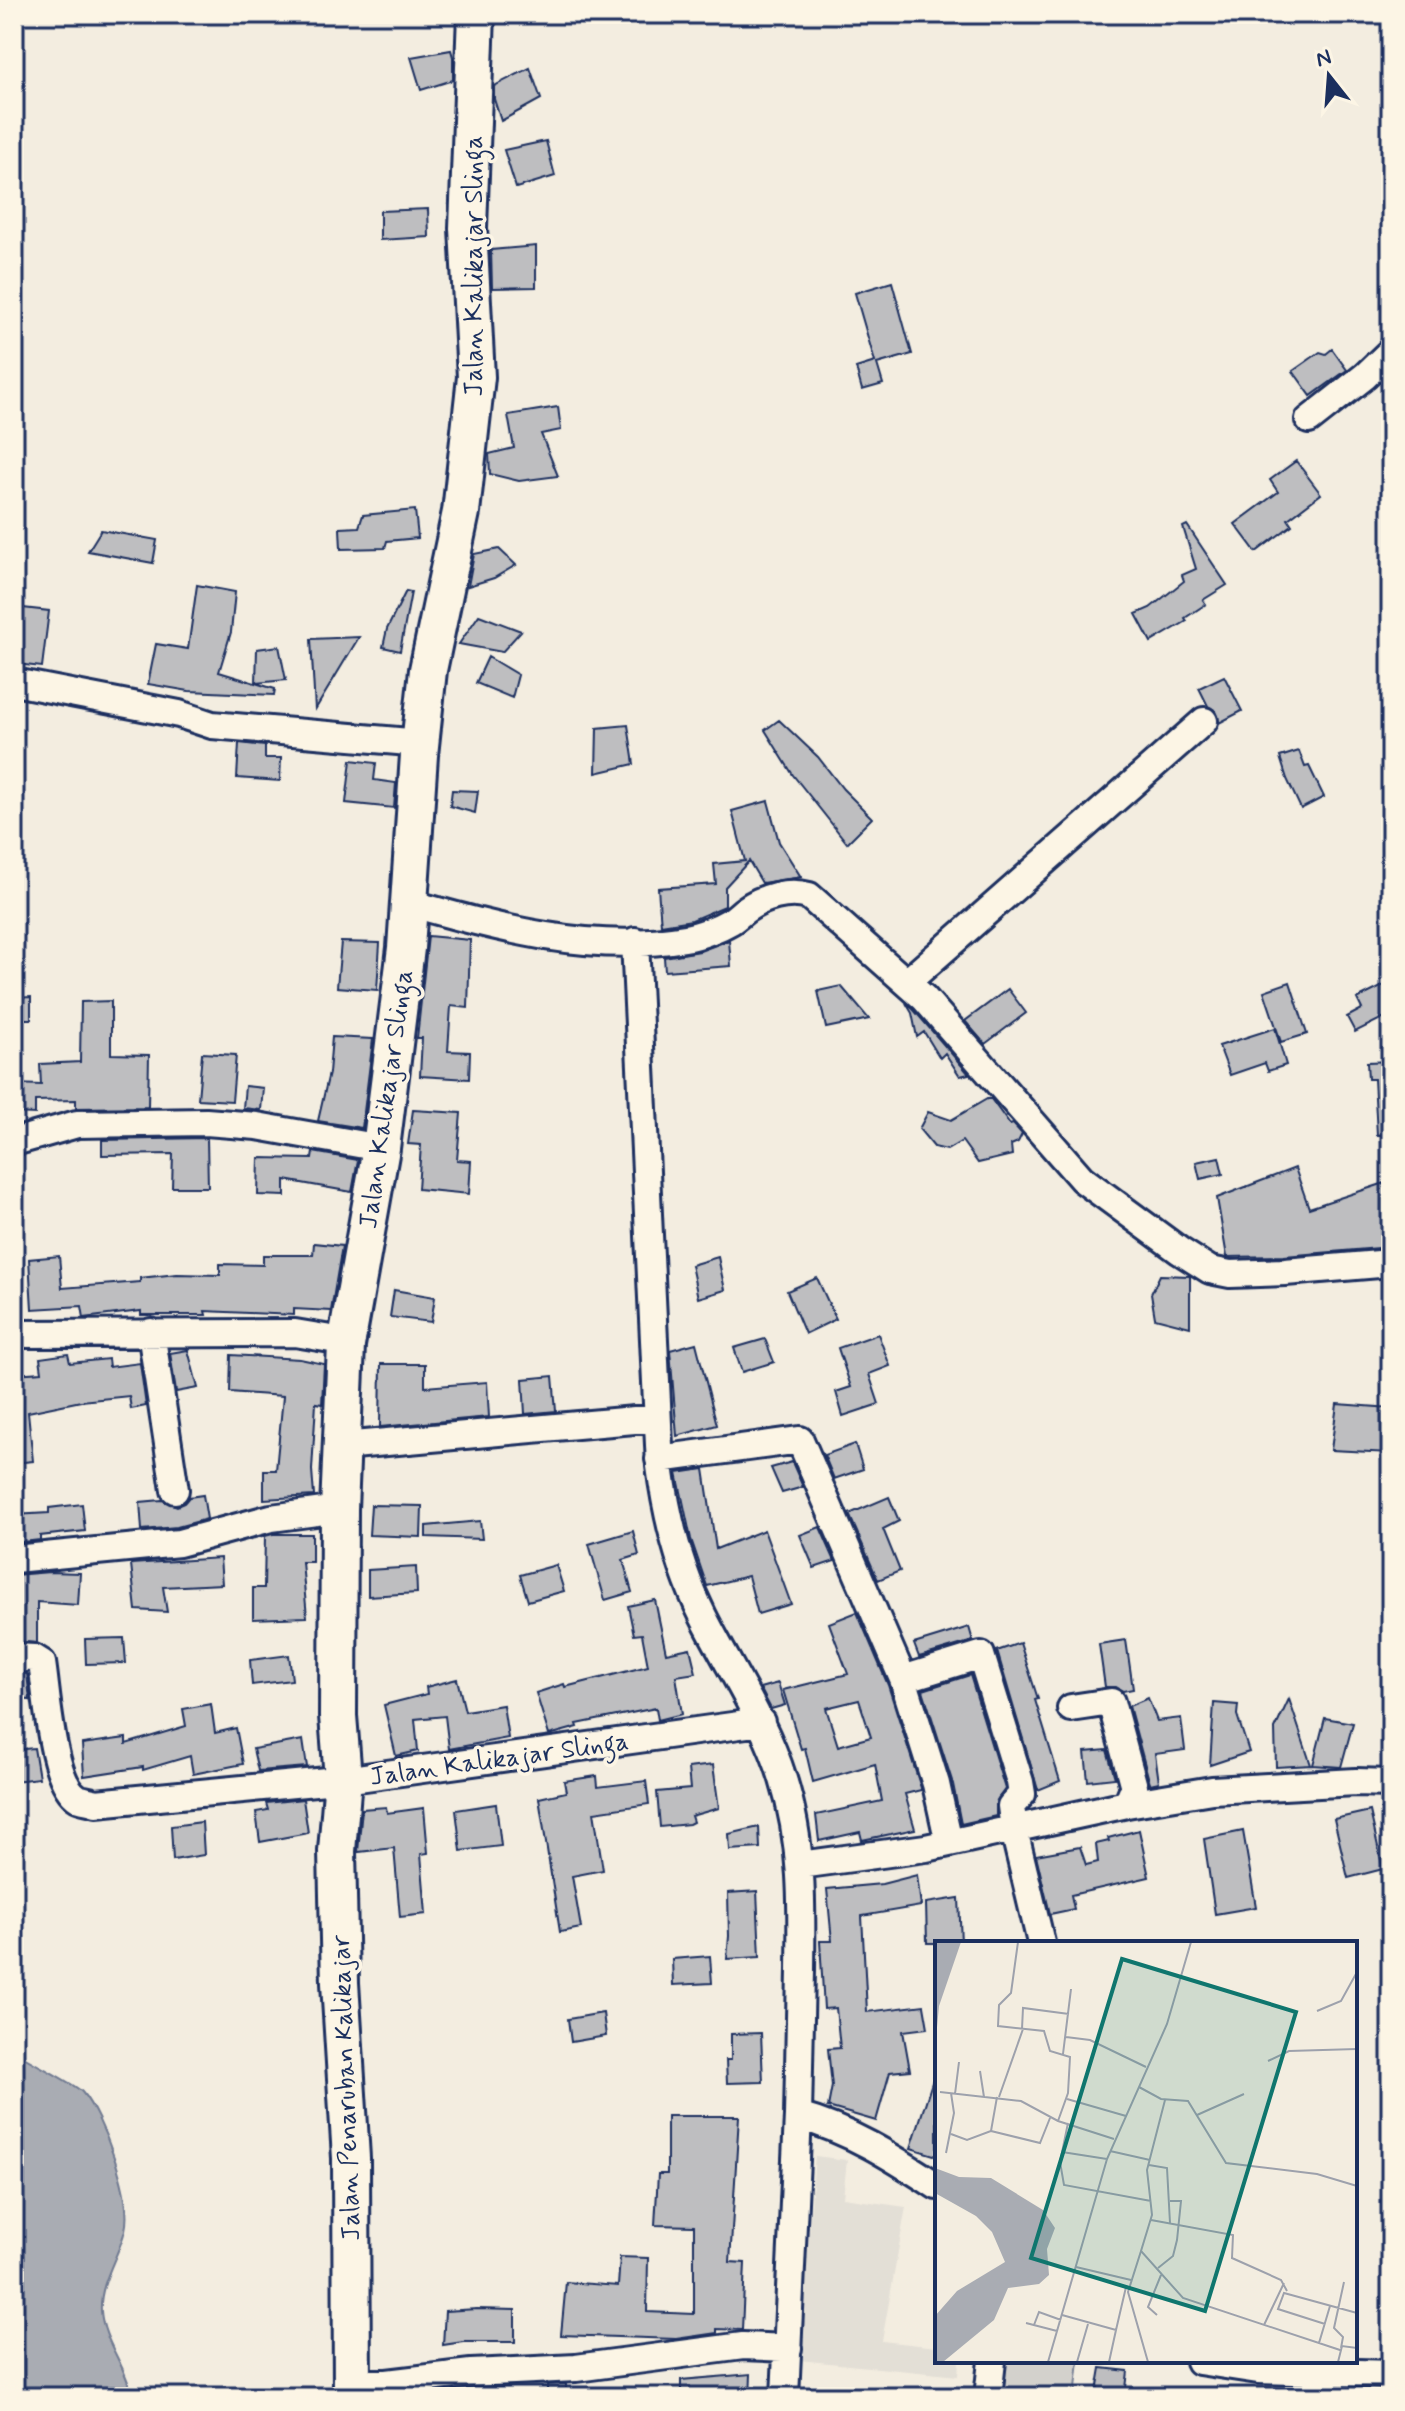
<svg xmlns="http://www.w3.org/2000/svg" width="1405" height="2411" font-family="Mynerve,sans-serif">
  <rect width="100%" height="100%" fill="#f3ede0"/>
  <filter id="ink" filterUnits="userSpaceOnUse"><feTurbulence type="fractalNoise" baseFrequency=".0125" numOctaves="2"/><feDisplacementMap in="SourceGraphic" scale="16" xChannelSelector="R" yChannelSelector="G"/><feConvolveMatrix kernelMatrix="1 2 1 2 8 2 1 2 1" color-interpolation-filters="sRGB"/></filter>
  <g filter="url(#ink)">
    <!-- built -->
    <path fill="#e3dfd6" d="M815 2156 847 2160 843 2198 906 2207 882 2341 937 2347V2361H959L958 2376 799 2360Z"/>
    <!-- green -->
    <path fill="#d3d1cc" stroke="#778095" stroke-width="2" d="M1000 2361H1079L1075 2397H996Z"/>
    <!-- water -->
    <path fill="#a9acb3" stroke="#707a91" stroke-width="2" d="M14 2051C28 2061 74 2083 82 2092 103 2117 133 2198 125 2230 119 2256 99 2283 101 2311 103 2341 127 2367 132 2397H14Z"/>
    <!-- building -->
    <path fill="#bebec0" stroke="#1b2f5e" stroke-width="2" fill-rule="evenodd" d="M451 50 453 57V80L421 90 411 57Z
      M530 68 541 99 501 121 494 99V86Z
      M546 141 555 176 516 188 504 150Z
      M428 209 429 237 380 240V211Z
      M536 246V287L492 288 491 250Z
      M892 282 912 354 877 364 883 384 862 390 856 368 875 362 855 293Z
      M1332 349 1347 370 1311 396 1293 371 1320 352 1326 354Z
      M558 407 561 430 541 434 558 476 519 481 490 474 489 454 514 448 508 415Z
      M1296 461 1321 494 1288 519 1292 525 1256 552 1235 524 1278 492 1270 480Z
      M415 510 418 538 387 541 385 548 341 549 340 528 359 527 363 515Z
      M1187 525 1227 585 1203 600 1206 604 1185 618 1187 621 1151 642 1136 614 1150 608 1184 581 1182 575 1196 569 1183 527Z
      M101 530 157 540 153 563 88 551Z
      M499 549 516 565 494 578 468 586 474 554Z
      M197 585 235 592 231 632 219 672 275 689 274 695 189 691 148 684 156 644 188 649Z
      M406 591 411 592 400 651 383 647 387 629Z
      M14 607 49 611 42 667 16 664 18 650H14Z
      M479 615 521 631 502 652 459 644Z
      M359 637 315 710 311 639Z
      M279 646 286 680 256 683 257 649Z
      M488 657 518 675 512 698 476 683Z
      M1224 676 1242 711 1219 723 1216 711 1208 706 1199 688Z
      M779 720 818 757 843 789 872 818 847 843 793 775 765 730Z
      M628 725 634 764 596 773 597 728Z
      M239 743 265 746V758H281L280 781 237 778Z
      M1299 751 1305 767 1309 766 1324 797 1301 809 1287 779 1280 757Z
      M351 760 376 763 374 780 396 783 394 808 346 803Z
      M452 790 478 791 475 813 450 806Z
      M768 801 779 842 801 877 762 883 749 861 725 887V906L692 920 661 925 658 888 716 884 714 864 745 861 732 811Z
      M428 936 470 940 468 1008 451 1006 448 1051 470 1052 469 1079 420 1076 422 1038H417Z
      M729 940 731 966 665 971 664 957 700 951Z
      M341 942 380 943 377 990 337 987Z
      M1290 982 1307 1034 1281 1042 1264 991Z
      M1391 982V1014L1355 1032 1347 1017 1362 1009 1357 999Z
      M841 986 869 1019 826 1028 818 991Z
      M1008 989 1026 1013 985 1044 965 1021Z
      M31 997V1019H14V998Z
      M111 1001V1054L149 1055 148 1107 76 1108V1100L35 1101V1114L14 1113V1084L41 1085 40 1064 80 1062 81 1002Z
      M906 1003 913 1009 969 1074 960 1076 945 1053 940 1058 924 1032 917 1037 912 1013Z
      M1275 1028 1286 1065 1268 1071 1265 1063 1230 1075 1219 1046Z
      M332 1037 373 1039 362 1128 318 1121 329 1073Z
      M202 1053 236 1055 232 1101 198 1099Z
      M1391 1061V1135H1377L1374 1079H1368L1367 1062Z
      M245 1086 263 1088 261 1110 243 1108Z
      M987 1099H991L1010 1125 1013 1124 1022 1134 1018 1142 1011 1145 1012 1155 978 1163 962 1141 947 1150 934 1147 919 1129 928 1112 951 1120Z
      M413 1110 461 1113 457 1160 471 1161 469 1194 418 1189 421 1145 408 1144Z
      M207 1138 208 1187H172L173 1154 102 1155V1140Z
      M313 1152 358 1160 352 1192 285 1180V1196L258 1195 259 1158 312 1159Z
      M1219 1157 1223 1174 1200 1179 1196 1162Z
      M1295 1168 1309 1208 1391 1181V1247L1284 1256 1227 1257 1217 1198Z
      M314 1243 342 1246 331 1311 294 1309V1315L205 1311 206 1315H141V1311L84 1318 82 1306 32 1309 29 1259 59 1256 62 1288 140 1282V1278L177 1274 220 1275V1264L263 1265V1255H313Z
      M718 1257 725 1290 698 1298 691 1265Z
      M1160 1275 1190 1276V1327L1155 1318 1151 1294Z
      M817 1278 836 1319 805 1334 787 1291Z
      M394 1290 435 1297 431 1322 390 1317Z
      M878 1334 890 1366 869 1374 879 1404 843 1416 836 1392 851 1387 838 1348Z
      M765 1339 774 1362 742 1372 734 1348Z
      M696 1343 717 1425 677 1436 670 1350Z
      M188 1350 198 1388 176 1392 170 1353Z
      M68 1354 70 1363 108 1359 109 1367 140 1363 146 1406 131 1409 129 1396 81 1401 28 1412 33 1461 14 1463V1374L42 1372 40 1358Z
      M231 1355 300 1359 324 1364 322 1404 316 1403 312 1470 314 1496 264 1499V1470H276L283 1396 230 1392Z
      M381 1364H425V1387L487 1382 489 1417 380 1427Z
      M553 1376 556 1411 525 1414 523 1379Z
      M1337 1404 1391 1408V1453L1331 1450Z
      M855 1444 863 1469 834 1479 824 1455Z
      M792 1462 803 1487 782 1493 771 1468Z
      M704 1469 716 1549 764 1530 791 1604 758 1614 748 1576 707 1586 691 1539 677 1473Z
      M203 1495 207 1519 177 1527 142 1530 140 1502 162 1500 177 1506 184 1503 189 1497Z
      M889 1497 899 1521 883 1529 900 1571 878 1580 849 1514Z
      M82 1504 85 1531 40 1536V1540L14 1543V1515L49 1513V1508Z
      M371 1505 422 1506 421 1537 369 1535Z
      M480 1521 482 1539 426 1537V1526Z
      M820 1527 835 1561 814 1568 800 1535Z
      M633 1531 639 1555 623 1560 632 1592 605 1600 589 1544Z
      M273 1534H312V1562H302L307 1617 253 1619V1588H264L265 1536Z
      M220 1558 222 1584 163 1587 167 1612 136 1610 131 1564Z
      M556 1565 564 1591 528 1601 520 1575Z
      M416 1567 417 1593 368 1596V1570Z
      M50 1572 80 1573 78 1605 37 1602V1643L14 1641V1575Z
      M655 1600 666 1653 690 1648 696 1673 676 1676 682 1714 658 1720 656 1708 577 1724 578 1727 549 1735 536 1693 564 1684 565 1687 648 1666 642 1634 634 1635 628 1606Z
      M857 1612 888 1685 921 1788V1790L905 1794 915 1829 862 1840 860 1832 819 1841 816 1815 882 1801 875 1764 813 1782 805 1748 801 1749 783 1690 848 1674 829 1623ZM859 1700 871 1737 838 1746 826 1708Z
      M969 1627 973 1641 919 1657 914 1644Z
      M124 1638 126 1663 86 1664 85 1639Z
      M1126 1640 1133 1689 1123 1691 1116 1687H1105L1099 1644Z
      M1020 1643 1038 1699 1035 1700 1060 1781 1038 1790 997 1651Z
      M289 1655 292 1680 252 1685 250 1660Z
      M14 1673 27 1674 30 1700 14 1698Z
      M970 1675 1005 1789 996 1802V1816L961 1824 953 1784 923 1690Z
      M457 1679 465 1711 503 1705 508 1738 449 1749 445 1716 415 1719 418 1751 396 1756 384 1705 427 1694 426 1687Z
      M778 1683 785 1705 771 1709 760 1688Z
      M1148 1698 1157 1721 1181 1718 1185 1750 1155 1754 1159 1782 1150 1784 1129 1706Z
      M1289 1699 1311 1765 1276 1767 1275 1729Z
      M1214 1703 1238 1705 1237 1715 1249 1752 1210 1765Z
      M211 1704 215 1733 236 1728 243 1764 193 1774 190 1756 143 1770V1767L84 1776 82 1744 126 1738V1744L186 1726 183 1709Z
      M1325 1718 1353 1723 1341 1767 1313 1765Z
      M303 1740 307 1767 258 1771 253 1749Z
      M34 1748 39 1778 14 1781V1750Z
      M1107 1750 1115 1778 1088 1781 1085 1752Z
      M713 1765 719 1808 691 1816 693 1822 689 1824 660 1827 657 1792 690 1789 688 1768Z
      M597 1776 598 1787 646 1781 649 1804 594 1812 603 1870 572 1876 581 1928 560 1932 539 1798 566 1792 564 1781Z
      M303 1799 308 1833 260 1842 256 1812 268 1810 266 1803Z
      M496 1804 501 1846 461 1851 456 1810Z
      M386 1807 387 1813 424 1808 428 1853 421 1854 426 1914 400 1917 394 1848 358 1852 362 1809Z
      M1370 1811 1383 1869 1348 1878 1334 1819Z
      M202 1822 204 1855 173 1860 171 1826Z
      M759 1827 760 1848 730 1850 729 1834Z
      M1139 1830 1149 1877 1071 1895 1074 1909 1050 1914 1036 1855 1080 1847 1086 1865 1098 1862 1096 1844 1109 1841 1108 1838Z
      M1243 1831 1256 1907 1215 1914 1204 1839Z
      M917 1875 921 1906 862 1916 867 2012 924 2005 928 2028 903 2031 910 2070 890 2072 876 2121 828 2107 832 2086 828 2049 840 2048 836 2008 824 2009 820 1941H832L827 1889 882 1884Z
      M757 1891 760 1957 727 1959 729 1936 728 1893Z
      M959 1898 961 1943H927L926 1903Z
      M710 1956 712 1983 673 1985 672 1959Z
      M603 2013 606 2036 571 2042 568 2019Z
      M761 2033 763 2082 727 2083 726 2060H731V2034Z
      M934 2076 937 2077V2156L911 2148Z
      M667 2116H739L730 2262 745 2263 742 2330 717 2329V2333L676 2339 561 2335 566 2282 618 2286 620 2257 648 2258 647 2312 694 2314V2226L655 2225 658 2174H667Z
      M477 2309 515 2310V2342H463L443 2345 445 2311Z
      M1101 2368 1128 2371 1125 2397H1096Z
      M751 2374 750 2397H681V2380Z
      M566 2384V2397H547V2385Z"/>
    <g fill="none" stroke-linecap="round" stroke-linejoin="round">
      <!-- street casing -->
      <g stroke="#1b2f5e" stroke-width="32">
        <path id="street" d="M1309 420 1365 376 1391 351
          M14 682 179 714 212 725 421 743
          M409 903C498 928 591 954 685 938 699 936 719 928 731 921 736 918 741 913 745 910 763 897 788 890 809 896L924 998 1082 1179 1180 1251 1210 1270 1230 1274 1285 1272 1391 1263
          M635 941 660 1466C667 1519 679 1568 703 1616 730 1670 765 1720 783 1779 803 1842 802 1905 801 1970 800 2019 799 2067 798 2116 850 2130 892 2157 937 2186
          M907 982 1204 721
          M14 1142 77 1124 206 1122 257 1126 381 1148
          M151 1332 175 1490
          M14 1334 295 1333 331 1339 346 1345
          M342 1446 657 1418
          M659 1459 800 1440 903 1679 936 1784 949 1843
          M14 1559 179 1543 271 1518 339 1509
          M14 1657 34 1658 42 1663C47 1693 51 1782 78 1798 82 1800 91 1801 96 1803L358 1778 761 1722
          M903 1679 981 1655 1020 1782 1022 1794 1011 1806 1014 1830 1041 1943
          M1071 1708 1111 1702 1134 1787 1127 1804
          M800 1865 926 1848 1127 1804 1212 1790 1356 1782 1391 1783
          M1199 2361 1258 2370 1391 2374
          M352 2383H387L471 2373 576 2368 743 2346 788 2348
          M785 2397 798 2116
          M988 2397 992 2361"/>
      </g>
      <!-- secondary casing -->
      <g stroke="#1b2f5e" stroke-width="42">
        <path id="secondary" d="M352 2397 351 2158 340 1983 337 1851 343 1778 338 1716 339 1509 346 1345 381 1148 406 948 419 755 428 670 461 512 476 377 468 228 476 14"/>
      </g>
      <!-- street -->
      <use href="#street" stroke="#fcf5e5" stroke-width="26"/>
      <!-- secondary -->
      <use href="#secondary" stroke="#fcf5e5" stroke-width="36"/>
    </g>
  </g>
  <g text-anchor="middle" stroke-width="7" stroke-linejoin="round" paint-order="stroke">
    <!-- street labels -->
    <g font-size="26" fill="#1b2f5e" stroke="#fcf5e5">
      <text transform="translate(473 266) rotate(-90)" y="9">Jalan Kalikajar Slinga</text>
      <text transform="translate(385 1099) rotate(-82)" y="9">Jalan Kalikajar Slinga</text>
      <text transform="translate(499 1758) rotate(-8)" y="9">Jalan Kalikajar Slinga</text>
      <text transform="translate(345 2088) rotate(-92)" y="9">Jalan Penaruban Kalikajar</text>
    </g>
  </g>
  <!-- overview -->
  <g transform="translate(935 1941)">
    <rect width="422" height="422" fill="#f3ede0"/>
    <path d="M0 1H26L4 65 0 108ZM0 227 24 236 56 237 108 269 120 287 112 308 114 334 104 343 73 347 59 379 8 421H0V375L22 350 70 321 57 291 41 275 0 252Z" fill="#a9acb3"/>
    <path fill="none" stroke="#9da1ac" stroke-width="2" d="M83 1 76 52 64 64 63 85 109 90 115 110 135 116 133 152 123 180M382 70 406 60 422 31M87 88 88 67 134 73M131 96 155 99 211 126M128 113 136 48M333 120 354 110 422 108M45 130 49 156M204 146 226 158 253 160 291 222 382 233 422 245M5 151 86 160 123 180 179 198M20 153 24 121M64 156 88 88M132 158 191 175M230 159 212 229 217 274 206 310 248 357 405 409M262 174 309 153M133 182 125 221 129 244 216 260M56 190 105 202 115 177M16 193 32 199 56 190 62 156M175 210 215 219M127 211 172 218M11 212 19 172 16 152M214 224 232 227 235 282M216 279 298 294 297 317 346 339 352 350M206 310 193 351 213 421M141 326 196 339M223 327 238 315 242 299 246 260H235M127 374 181 389 191 346M222 374 213 366 226 334M91 382 122 390M390 383 343 368 349 352 422 372M99 384 104 371 126 379M329 384 349 342M384 402 395 365M406 407 408 396 399 387 409 341M113 421 172 218 232 83 256 1M142 421 153 383M174 421 181 389M403 421 407 405 422 407"/>
    <path fill="#0f766e" fill-opacity="0.15" stroke="#0f766e" stroke-width="4" d="M187 18 361 71 270 370 96 317Z"/>
    <rect width="422" height="422" fill="none" stroke="#1b2f5e" stroke-width="4"/>
  </g>
  <!-- margin -->
  <rect width="1405" height="2411" fill="none" stroke="#fcf5e5" stroke-width="48"/>
  <rect x="24" y="24" width="1357" height="2363" fill="none" stroke="#1b2f5e" stroke-width="3" filter="url(#ink)"/>
  <!-- north arrow -->
  <g transform="translate(1329 76) rotate(343)" stroke="#fcf5e5" stroke-width="6" paint-order="stroke">
  <path d="M0-6L14 30L0 20L-14 30Z" fill="#1b2f5e"/>
  <text y="-12" font-size="22" font-weight="bold" text-anchor="middle" fill="#1b2f5e">N</text>
  </g>
</svg>
